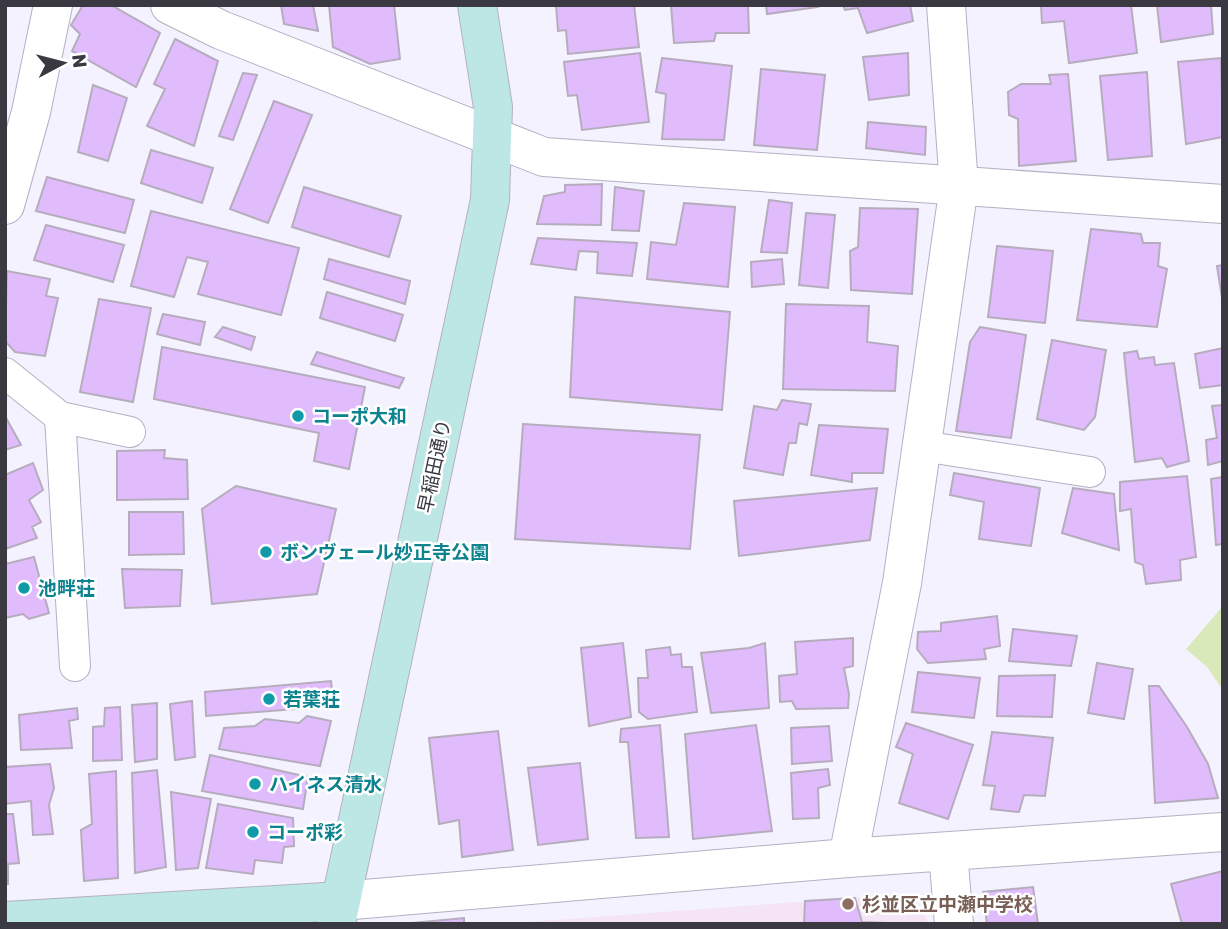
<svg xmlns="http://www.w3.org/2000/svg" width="1228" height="929" font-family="Rubik,'Noto Sans JP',sans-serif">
  <rect width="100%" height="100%" fill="#f4f2fe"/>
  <!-- education -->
  <path fill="#f4e4f6" d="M905 894 927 918V924H501Z"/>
  <!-- green -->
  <path fill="#d9e9b9" d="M1223 606V690L1207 667 1186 649Z"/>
  <!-- building -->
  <path fill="#e1bcfd" stroke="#b6acbe" stroke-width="2" d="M83 5H111L160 33 136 87 72 51 80 34 71 25Z
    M281 5H313L318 31 284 24Z
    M329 5H394L400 59 370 64 333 47Z
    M556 5H634L639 47 568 54 566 30 558 31Z
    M671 5H748L749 33H716L714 41 674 43Z
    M766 5H817L818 7 767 14Z
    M843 5H910L913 21 867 33 858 8 845 10Z
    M1041 5H1131L1137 53 1069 63 1064 21 1042 23Z
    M1157 5H1211L1213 34 1161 42Z
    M175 39 218 61 194 146 147 126 165 89 154 84Z
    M640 53 649 122 582 130 577 95 568 96 564 62Z
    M908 53 909 95 869 100 863 57Z
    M662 58 732 66 724 140 662 139 666 94 656 92Z
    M1221 58 1223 137 1186 144 1178 62Z
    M761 69 825 75 817 150 754 145Z
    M1147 72 1152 156 1108 160 1100 76Z
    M243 73 257 75 233 140 219 136Z
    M1068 74 1076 161 1019 166 1018 119 1009 115 1008 92 1021 84H1051L1049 75Z
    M93 85 127 98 108 161 78 152Z
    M274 101 312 115 268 223 230 209Z
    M868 122 926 127 925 155 866 148Z
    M151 150 213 168 202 203 141 183Z
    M47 177 134 200 125 233 36 211Z
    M602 184 601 225 537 224 544 196 565 192V185Z
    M304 187 401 216 389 257 292 227Z
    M615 187 644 191 639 231 612 230Z
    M769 200 792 203 787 253 761 252Z
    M684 203 735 207 728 287 647 279 651 242 676 245Z
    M860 208 918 209 912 294 851 290 850 251 858 247Z
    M151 211 299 248 281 315 198 294 208 262 187 257 174 297 131 286Z
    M806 213 835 215 828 288 799 285Z
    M46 225 124 245 113 282 34 260Z
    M1091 229 1141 234 1143 243H1160L1158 266 1167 269 1157 327 1077 320Z
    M538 238 637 243 632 276 597 273 598 252 579 251 576 270 531 264Z
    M997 246 1053 251 1045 323 988 317Z
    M329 259 410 281 405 304 324 279Z
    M782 259 784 284 752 287 751 262Z
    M1223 265V304L1217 266Z
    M7 271 50 279 46 296 58 298 45 356 15 352 5 341Z
    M327 292 403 315 395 341 320 318Z
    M575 297 730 312 722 410 570 397Z
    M99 299 151 308 133 402 80 392Z
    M786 304 869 306 867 342 898 346 895 391 783 389Z
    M163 314 205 322 200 345 157 334Z
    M223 327 255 337 251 350 215 337Z
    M980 327 1026 335 1011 438 956 431 970 342Z
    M1052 340 1106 350 1095 417 1084 430 1037 419Z
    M162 347 365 387 349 469 314 461 319 433 154 399Z
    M1223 348V385L1200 388 1195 354Z
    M1137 351 1139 359 1154 357 1155 365 1174 363 1189 461 1167 467 1162 458 1135 462 1124 353Z
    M317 352 404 378 399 388 311 364Z
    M782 400 811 404 807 425 799 423 796 443H789L783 475 744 468 754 406 777 410Z
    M1223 405V461L1208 465 1206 440 1217 438 1212 406Z
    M5 416 21 445 5 450Z
    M523 424 700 435 690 549 515 539Z
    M819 425 888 429 883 473H852V482L811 475Z
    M165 450 164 458 187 460 188 499 117 500V451Z
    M33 463 43 490 29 500 41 522 32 527 37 538 5 549V475Z
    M954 473 1040 488 1031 546 979 539 984 502 950 495Z
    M1187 476 1196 557 1180 560 1181 580 1146 584 1143 565 1135 562 1131 509 1120 511V482Z
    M1223 477V544L1216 545 1211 479Z
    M236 486 336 509 317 594 212 604 202 509Z
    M877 488 870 540 739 556 734 501Z
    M1073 488 1114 494 1119 550 1062 533Z
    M129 512H183L184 554 129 555Z
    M34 557 49 613 29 619 23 614 5 618V564Z
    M122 569 182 570 180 606 125 608Z
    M997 616 1000 646 984 649 986 659 928 663 917 649 918 632 941 631V623Z
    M1013 629 1077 636 1071 666 1009 661Z
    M853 638V666L844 668 849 694 848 708 796 709 792 701 780 702 779 676 797 674 795 642Z
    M623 643 631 717 589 726 581 648Z
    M765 643 769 708 711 713 701 653 749 648Z
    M670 647 671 655 681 654 682 667H692L697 712 648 719 639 712 638 678H648L646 650Z
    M1097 663 1133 669 1124 719 1088 713Z
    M918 672 980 678 974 718 912 712Z
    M1055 675 1052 717 997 716 999 676Z
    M331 681 334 706 206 716 205 692Z
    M1149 686H1159L1187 727 1208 764 1218 798 1155 803Z
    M192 701 195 757 175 760 170 704Z
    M157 703V759L135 762 132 705Z
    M120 707 122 760 93 761V727L104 726 105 708Z
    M77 708 78 719 69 721 72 748 21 750 19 715Z
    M307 716 331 721 320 766 219 749 224 728 255 726 265 719 299 723Z
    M906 723 973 745 948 819 899 803 913 754 896 747Z
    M660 725 669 837 636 838 628 742H620L621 729Z
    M756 725 772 831 693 839 685 734Z
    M829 726 832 761 792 764 791 728Z
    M498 731 513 850 462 857 459 820 439 824 429 738Z
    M992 732 1053 738 1045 796 1024 795 1019 812 991 809 995 786 983 785Z
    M210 755 308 777 303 809 202 791Z
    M580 763 588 839 538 845 528 768Z
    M50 764 54 788 49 805 53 834 33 835 31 801 5 804V767Z
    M828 769 830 785 818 788 819 818 793 819 791 773Z
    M157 770 166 867 135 873 132 773Z
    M116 771 118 878 84 881 81 830 92 824 89 774Z
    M171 792 211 799 198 868 176 870Z
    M218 804 293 818 294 846 284 847 282 863 255 860 253 874 206 868Z
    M5 814H13L19 863 8 864V884H5Z
    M1223 871V924H1182L1171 884Z
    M1033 887 1038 924H987L983 892Z
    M855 898 862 922 914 924H804L805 901Z
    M464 918V924H410L412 923Z"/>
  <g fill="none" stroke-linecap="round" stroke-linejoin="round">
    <!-- lane casing -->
    <g stroke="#b4b0c3" stroke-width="32">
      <path id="lane" d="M5 373 60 417 75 666
        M60 417 130 432
        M922 446 1090 472"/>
    </g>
    <!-- street casing -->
    <g stroke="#b4b0c3" stroke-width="40">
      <path id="street" d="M170 5 221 30 544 157 1223 204
        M5 205 31 112 53 5
        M948 852 954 924
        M848 858 902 583 959 186 946 5
        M341 901 848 858 1223 832"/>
    </g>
    <!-- secondary casing -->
    <g stroke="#b4b0c3" stroke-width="40">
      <path id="secondary" d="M5 921 341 901
        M336 924 490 200 493 107 477 5"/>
    </g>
    <!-- lane -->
    <use href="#lane" stroke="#fff" stroke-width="30"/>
    <!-- street -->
    <use href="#street" stroke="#fff" stroke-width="38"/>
    <!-- secondary -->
    <use href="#secondary" stroke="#bde7e5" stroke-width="38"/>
  </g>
  <!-- markers -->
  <g fill="#0f9aa8" stroke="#fff" stroke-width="2.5">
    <circle cx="298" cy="416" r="7"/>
    <circle cx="266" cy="552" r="7"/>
    <circle cx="24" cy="588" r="7"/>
    <circle cx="269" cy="699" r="7"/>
    <circle cx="255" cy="784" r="7"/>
    <circle cx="253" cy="832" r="7"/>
  </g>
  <circle fill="#8d6e63" stroke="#fff" stroke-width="2.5" cx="848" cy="904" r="7"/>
  <g text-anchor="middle" stroke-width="5" stroke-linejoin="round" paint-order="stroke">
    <!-- culture labels -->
    <g font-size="19" font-weight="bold" fill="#0d838f" stroke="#fff" text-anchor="start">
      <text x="312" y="423">コーポ大和</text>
      <text x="280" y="559">ボンヴェール妙正寺公園</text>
      <text x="38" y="595">池畔荘</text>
      <text x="283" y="706">若葉荘</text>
      <text x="269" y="791">ハイネス清水</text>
      <text x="267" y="839">コーポ彩</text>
    </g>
    <!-- street labels -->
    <g font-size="19" fill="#3a3840" stroke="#fff">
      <text transform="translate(434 466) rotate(-78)" y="7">早稲田通り</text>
    </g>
    <!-- education labels -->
    <g font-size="19" font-weight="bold" fill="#785e54" stroke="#fff" text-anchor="start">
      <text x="862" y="911">杉並区立中瀬中学校</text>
    </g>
  </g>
  <!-- border -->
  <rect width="1228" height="929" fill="none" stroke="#3a3840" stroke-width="14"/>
  <!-- north arrow -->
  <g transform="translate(63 63) rotate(83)" stroke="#ffffff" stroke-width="5" paint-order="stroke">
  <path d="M0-5L12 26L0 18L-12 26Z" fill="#3a3840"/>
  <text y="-10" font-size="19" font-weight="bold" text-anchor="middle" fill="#3a3840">N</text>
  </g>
</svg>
